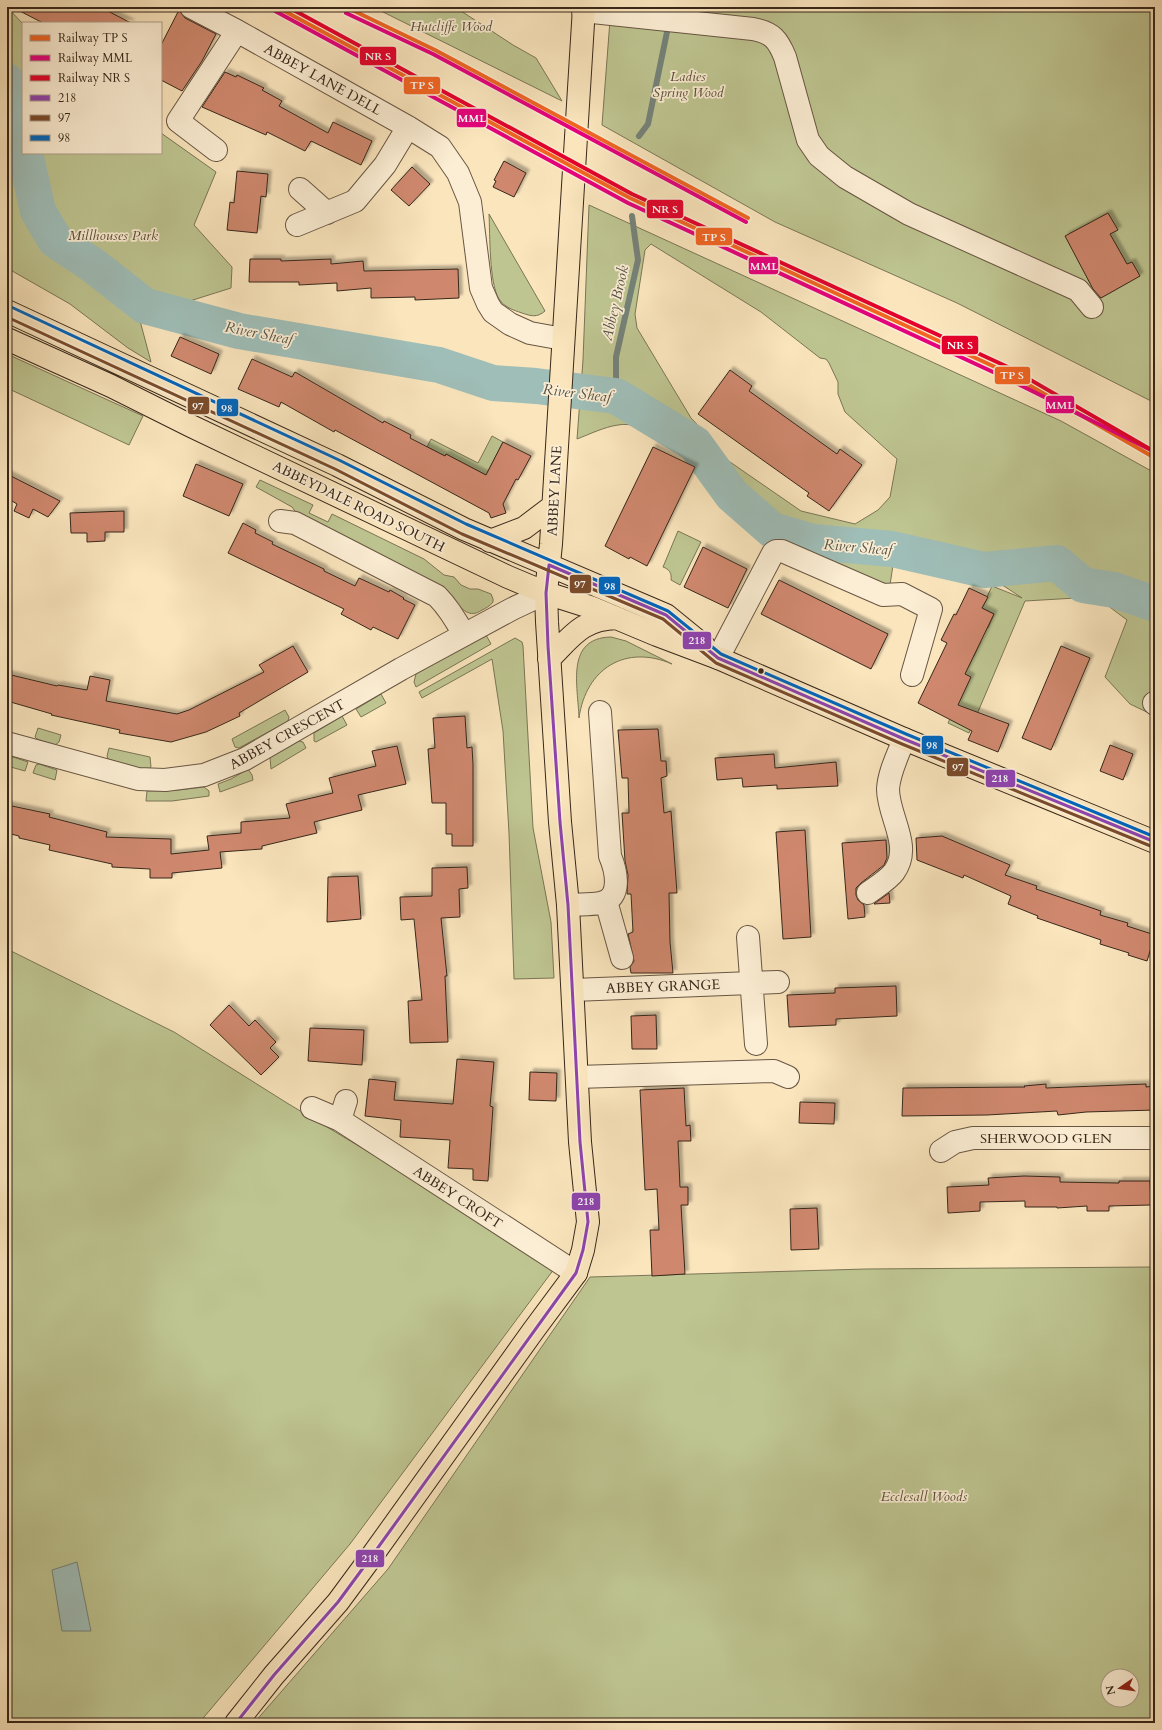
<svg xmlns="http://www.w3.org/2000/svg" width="1162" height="1730" font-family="Cardo,serif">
  <defs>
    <filter id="shadow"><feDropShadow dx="3.5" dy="-3.5" stdDeviation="1" flood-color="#0004"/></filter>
  </defs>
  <rect width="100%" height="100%" fill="#fae5bd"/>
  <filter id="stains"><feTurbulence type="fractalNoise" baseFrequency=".005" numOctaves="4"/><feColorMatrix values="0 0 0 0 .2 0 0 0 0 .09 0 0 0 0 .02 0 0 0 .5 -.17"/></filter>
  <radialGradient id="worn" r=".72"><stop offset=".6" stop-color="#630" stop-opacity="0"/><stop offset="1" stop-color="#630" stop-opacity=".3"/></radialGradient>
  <!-- green -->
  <path fill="#bec591" stroke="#7a7656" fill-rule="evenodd" d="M7 7 23 24V153H161V133L216 172 194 225 232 267 231 288 139 317 151 362 128 348 70 304 7 268Z
    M373 7H455L513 45 536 58 562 101Z
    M611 7H1155V403L957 303 775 222 602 125Z
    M589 205 1061 421 1155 473V716L1130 704 1105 677 1127 620 1103 602 1076 598 1025 601 969 733 948 723 957 704V671L965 652 974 656 981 641 969 635 975 622 988 628 994 614 982 608 992 586 1022 598 1004 586 923 562 893 565 890 585 872 581 751 528 716 493 708 475 707 468 717 453 801 511 855 524 878 510 890 497 897 459 845 412 838 394V382L829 363 826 359 820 358 761 312 651 244 645 250 635 314 637 328 691 418 705 433 693 461C675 447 643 420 618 425 604 427 590 434 577 439L583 360Z
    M489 214 545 311C537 318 531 316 522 313 513 310 504 307 499 299 489 283 490 234 489 214Z
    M7 354 143 416 129 445 7 388Z
    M492 436 503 442 486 475 446 454 445 456 427 447 431 439 478 463Z
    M260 480 313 505 309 513 328 522 332 514 424 559 444 575 454 577 461 585 470 589H478L491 594 493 599V602C490 606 486 608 482 610 469 619 462 609 453 599L298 515 292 507 256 487Z
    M678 531 701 542 680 585 671 580C672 573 669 569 663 567Z
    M486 635 491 644 416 687 414 682 416 674Z
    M611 637 626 641 672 664C626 644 586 668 579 718 578 686 565 638 611 637Z
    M515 638 522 642 523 646 533 828 551 922 554 978 514 979 509 833 503 731 492 659 422 698 419 692Z
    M381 694 386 703 361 717 356 709Z
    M285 710 289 717 288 721 239 748 235 747 232 739Z
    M342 716 347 725 316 742 314 741V733Z
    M38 728 61 735 59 742 55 745 37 739 35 737Z
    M299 741 303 742 306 748 271 769 270 757Z
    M109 748 150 757 151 767 149 769 137 768 108 759 107 756Z
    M7 755 28 762 25 771 7 766Z
    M39 764 57 770 55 780 33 773 36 765Z
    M248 769 252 775 253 780 220 792 218 784 231 779Z
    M204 787 209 791V796L172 801H146L147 791 178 790Z
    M7 949 174 1032 287 1103 557 1265 350 1544 199 1723H7Z
    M1155 1267V1723H254L388 1569 590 1277 866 1269ZM1108 1676H1132V1700H1108Z"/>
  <!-- water -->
  <path fill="#9fbeb8" stroke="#758279" d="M77 1562 91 1631H62L52 1570Z"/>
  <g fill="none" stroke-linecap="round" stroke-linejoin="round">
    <!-- stream -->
    <path stroke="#758279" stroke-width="6" d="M639 136 648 124 667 32
      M616 396V357L638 260 632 216"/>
    <!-- river -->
    <path stroke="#9fbeb8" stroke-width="36" d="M7 81 10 87 23 144
      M25 153 38 211 55 240 94 266 145 306 239 331 439 365 493 383 536 386 616 396 695 444 732 495 772 530 813 542 892 549 984 570 1057 563 1083 585 1114 590 1155 604"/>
  </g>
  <!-- building -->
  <path fill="#cf886e" stroke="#37271a" filter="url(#shadow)" d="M12 7H100L131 23H43Z
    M179 10 185 18 216 34 202 61 182 91 161 80V45Z
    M225 72 236 77 237 75 264 88 262 90 282 101 279 106 328 133 333 122 372 141 361 165 311 141 305 151 267 132 266 135 202 107Z
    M504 161 526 173 514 197 493 187 496 181 494 180Z
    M412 167 430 184 409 206 391 190Z
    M237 171 268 174 266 197 261 196 257 233 227 230 230 202 234 203Z
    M1108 213 1118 230 1110 234 1127 264 1132 262 1140 276 1101 298 1093 289 1065 236Z
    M250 259H281V261L331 259V264L363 261 364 271 458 269 459 298 415 300V297L371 298V288L337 291V283L299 285V282H249Z
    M180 337 219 354 211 374 171 356Z
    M252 359 292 377 295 372 383 423 384 421 411 435 410 438 445 456 446 454 486 475 503 442 531 456 518 480 516 479 503 504 506 513 491 518 489 513 335 430 334 432 281 402 279 407 238 389Z
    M730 370 752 386 749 391 837 454 840 449 862 465 829 511 807 496 809 493 698 414Z
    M653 447 695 467 647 566 630 557 629 559 605 546Z
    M196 464 243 484 229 516 183 496Z
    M7 474 60 501 48 517 33 509 29 518 14 511 17 504 7 498Z
    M124 511V532H105V541L87 542V533H71L70 513Z
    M243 523 256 530 255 533 273 542 272 544 324 569V571L355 586 359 578 389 592 390 590 404 598 403 599 415 605 398 639 373 627 371 630 341 614 344 609 228 553Z
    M703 547 747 569 728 608 684 587Z
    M779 580 888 634 871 669 761 614Z
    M969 588 988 597 982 608 994 614 965 674 971 677 958 705 1009 724 998 752 968 740 972 731 918 703 947 643 941 640 954 614 956 615Z
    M293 646 308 672 239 713 240 716 206 732 171 742 119 733 120 730 51 715 52 714 7 701V674L57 686 58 685 87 690 90 676 110 680 106 701 177 714 189 710 264 672 259 665Z
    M1061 646 1090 658 1051 750 1022 738Z
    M465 716 467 748 472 747 473 764V846H452V834H446V803H432L428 749 435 748 433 718Z
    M658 729 661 761H666L667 776 661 778 664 813 671 811 677 893H669L670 942 673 973H631L630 967 634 961 628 934 633 932 631 894H627L628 875 625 861 622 813H629L628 778H622L618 730Z
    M1110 745 1133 754 1123 780 1100 771Z
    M397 746 406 784 358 795 362 810 314 822 317 833 262 846V849L220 852 222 868 172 873V878H150V869L112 867V864L49 850 50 845 19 838V836L7 833V805L50 814 49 817 107 832 106 837 171 839V854L209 850 207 836 241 833V822L290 818 286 804 333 793 329 778 376 766 372 751Z
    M774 754 775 768 836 762 838 786 777 789V785L743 787 742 778 717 780 715 758Z
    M805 830 811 937 783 939 776 832Z
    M942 836 1010 865 1005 875 1037 886 1036 889 1101 911 1100 915 1128 923 1127 926 1155 935 1147 961 1128 955 1129 953 1100 944 1101 940 1037 918 1038 916 1008 904 1011 896 964 875 963 878 917 860 916 838Z
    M886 840 887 858 884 865 861 883 856 888V895L858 900 864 905 865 917 848 919 842 843Z
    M467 867 468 888 459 889 460 917 441 918 447 976H445L448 1042 410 1043 408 1001 422 1000 414 919 401 920 400 897 432 896V868Z
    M358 876 361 919 327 922 328 877Z
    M889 893 890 903 874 904 875 903Z
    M896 986 897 1016 836 1019V1025L789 1027 787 995 835 993V988Z
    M229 1005 249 1026 255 1020 276 1042 270 1048 279 1057 261 1075 210 1025Z
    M656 1015 657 1049H632L631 1016Z
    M310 1028 364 1030 362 1065 308 1061Z
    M457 1059 494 1062 490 1106 493 1107 488 1181 473 1180V1169L448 1168 450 1140 400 1137 401 1120 365 1116 369 1079 396 1082 394 1100 453 1104Z
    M530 1072 557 1073 556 1101 529 1100Z
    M1046 1084V1088L1146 1084V1087L1155 1086V1110L1086 1112 1058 1115 1057 1111 987 1115 902 1116 903 1088 1025 1087 1024 1086Z
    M684 1088 686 1126 690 1125 691 1141H678L680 1187H688V1205H681L685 1274 652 1276 650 1230H659L657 1189 645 1190 640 1090Z
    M800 1102 835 1103 834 1124 799 1123Z
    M1024 1176 1060 1177V1182L1119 1183V1181H1150L1151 1205 1109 1206V1211H1087V1206L1057 1208V1207H1025V1201L980 1202V1211L948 1213 947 1187 989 1185 988 1178Z
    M817 1208 819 1249 791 1250 790 1209Z"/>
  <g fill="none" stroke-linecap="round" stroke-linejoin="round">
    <!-- minor casing -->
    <g stroke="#685643" stroke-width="24">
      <path id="minor" d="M191 7 237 31 408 127 440 147 458 173 470 202 481 288 488 304 493 312 510 324 530 333 563 339
        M583 11 753 29C773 33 778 40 785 57L808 140 819 156 845 177 909 214 1078 290 1092 307
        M216 150 178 121 237 31
        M300 189 327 213
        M297 225 355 201 385 165 408 127
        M280 521 295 523 437 596C449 608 456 620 464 635
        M718 658 773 553 776 551H782L883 595 902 594 931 609 912 675
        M1154 703 1155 704
        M7 743 138 779 165 780 204 775 245 759 401 669 512 609 546 593
        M868 893C876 887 888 880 894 872 913 846 888 817 888 789 889 772 898 755 904 739
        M606 901 622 958
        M568 905C579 904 590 905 600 903 623 899 616 870 610 856L600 712
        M748 937 756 1044
        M573 990 778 982
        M577 1077 774 1071 788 1077
        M312 1108 340 1120 576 1273
        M340 1120 346 1101
        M941 1151 955 1142 973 1138H1155"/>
    </g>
    <!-- major casing -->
    <g stroke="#37271a" stroke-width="24">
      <path id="major" d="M7 311 337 465 464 529 666 615 704 646
        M7 339 111 386 191 426 508 577 546 593 590 607 657 635 718 658 904 739 1155 842
        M490 541 524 528 553 506
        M549 659C572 636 582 619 617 618
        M236 1723 274 1675 338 1602 369 1560 533 1331 576 1273 583 1250 588 1222 580 1142 568 905 560 822 547 622 546 593 551 544 584 7"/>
    </g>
    <!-- minor -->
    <use href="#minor" stroke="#fceed4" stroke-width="22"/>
    <!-- major -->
    <use href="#major" stroke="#fae5bd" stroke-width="22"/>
    <!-- bus-1 casing -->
    <g stroke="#fceed4" stroke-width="6">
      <path id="bus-1" d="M549 565 666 615 718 658 904 739 1155 842
        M236 1723 274 1675 338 1602 369 1560 576 1273 583 1250 588 1222 580 1142 568 905 560 822 548 646 546 593 549 565"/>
    </g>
    <!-- bus-2 casing -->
    <g stroke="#fceed4" stroke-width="6">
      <path id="bus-2" d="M7 317 335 469 462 534 663 619 716 663 902 744 1153 847"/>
    </g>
    <!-- bus-3 casing -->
    <g stroke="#fceed4" stroke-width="6">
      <path id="bus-3" d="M9 306 339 460 466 524 668 611 721 654 906 734 1155 837"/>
    </g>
    <!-- bus-1 -->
    <use href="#bus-1" stroke="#8e44ad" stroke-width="3"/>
    <!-- bus-2 -->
    <use href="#bus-2" stroke="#7a4b2a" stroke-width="3"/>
    <!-- bus-3 -->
    <use href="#bus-3" stroke="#0065bd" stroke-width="3"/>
    <!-- rail-1 casing -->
    <g stroke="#fceed4" stroke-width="7">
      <path id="rail-1" d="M277 7 630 198 1008 373 1155 458
        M348 8 435 50 748 218"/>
    </g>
    <!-- rail-2 casing -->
    <g stroke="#fceed4" stroke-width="7">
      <path id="rail-2" d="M275 11 628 203 1006 378 1153 451
        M346 13 433 54 746 222"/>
    </g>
    <!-- rail-3 casing -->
    <g stroke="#fceed4" stroke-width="7">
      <path id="rail-3" d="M288 7 632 194 1010 368 1155 452"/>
    </g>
    <!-- rail-1 -->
    <use href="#rail-1" stroke="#f26522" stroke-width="4"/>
    <!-- rail-2 -->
    <use href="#rail-2" stroke="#e5007d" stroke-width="4"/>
    <!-- rail-3 -->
    <use href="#rail-3" stroke="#e4002b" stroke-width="4"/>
  </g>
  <!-- markers -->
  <circle fill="#37271a" stroke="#fceed4" stroke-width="1.5" cx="761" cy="671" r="3.5"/>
  <g text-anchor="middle" stroke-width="3.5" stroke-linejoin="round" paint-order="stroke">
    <!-- park labels -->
    <g font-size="14" font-style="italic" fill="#594e38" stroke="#fceed4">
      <text x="451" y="31">Hutcliffe Wood</text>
      <text x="688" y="81">Ladies<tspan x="688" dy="16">Spring Wood</tspan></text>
      <text x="113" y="240">Millhouses Park</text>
      <text x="924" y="1501">Ecclesall Woods</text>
    </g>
    <!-- street labels -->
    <g font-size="14" fill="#37271a" stroke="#fceed4">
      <text transform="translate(323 79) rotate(29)" y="5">ABBEY LANE DELL</text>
      <text transform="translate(554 491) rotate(-87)" y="5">ABBEY LANE</text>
      <text transform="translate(359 506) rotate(26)" y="5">ABBEYDALE ROAD SOUTH</text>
      <text transform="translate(287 734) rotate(-29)" y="5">ABBEY CRESCENT</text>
      <text transform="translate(663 986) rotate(-2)" y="5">ABBEY GRANGE</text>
      <text x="1046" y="1143">SHERWOOD GLEN</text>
      <text transform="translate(458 1197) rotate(33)" y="5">ABBEY CROFT</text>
    </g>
    <!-- water labels -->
    <g font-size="15" font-style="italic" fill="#565449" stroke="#fceed4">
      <text transform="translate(615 303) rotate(-77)" y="5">Abbey Brook</text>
      <text transform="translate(259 333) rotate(11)" y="5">River Sheaf</text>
      <text transform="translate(577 393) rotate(7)" y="5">River Sheaf</text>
      <text transform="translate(858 547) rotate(5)" y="5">River Sheaf</text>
    </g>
  </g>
  <g stroke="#fceed4" stroke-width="1.5">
    <rect x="359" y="46" width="38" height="20" rx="4" fill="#e4002b"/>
    <rect x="403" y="76" width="38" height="19" rx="4" fill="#f26522"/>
    <rect x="456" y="108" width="31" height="20" rx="4" fill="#e5007d"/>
    <rect x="646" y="199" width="38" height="20" rx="4" fill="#e4002b"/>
    <rect x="695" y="227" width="38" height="19" rx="4" fill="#f26522"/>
    <rect x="748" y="256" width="31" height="19" rx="4" fill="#e5007d"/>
    <rect x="941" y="335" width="38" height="20" rx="4" fill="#e4002b"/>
    <rect x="994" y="366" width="37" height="19" rx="4" fill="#f26522"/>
    <rect x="1045" y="395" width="30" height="19" rx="4" fill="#e5007d"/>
    <rect x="187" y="396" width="23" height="19" rx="4" fill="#7a4b2a"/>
    <rect x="216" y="398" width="23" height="19" rx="4" fill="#0065bd"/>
    <rect x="569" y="574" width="23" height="20" rx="4" fill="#7a4b2a"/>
    <rect x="598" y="576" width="23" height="19" rx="4" fill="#0065bd"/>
    <rect x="682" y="631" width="30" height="19" rx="4" fill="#8e44ad"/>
    <rect x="921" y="735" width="23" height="20" rx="4" fill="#0065bd"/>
    <rect x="946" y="757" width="23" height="20" rx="4" fill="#7a4b2a"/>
    <rect x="985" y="769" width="31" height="19" rx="4" fill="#8e44ad"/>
    <rect x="571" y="1192" width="30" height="19" rx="4" fill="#8e44ad"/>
    <rect x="355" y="1549" width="30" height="19" rx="4" fill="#8e44ad"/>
  </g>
  <g font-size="11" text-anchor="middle" font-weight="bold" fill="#fff">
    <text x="378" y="60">NR S</text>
    <text x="422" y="89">TP S</text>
    <text x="472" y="122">MML</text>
    <text x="665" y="213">NR S</text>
    <text x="714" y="241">TP S</text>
    <text x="764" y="270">MML</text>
    <text x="960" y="349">NR S</text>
    <text x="1012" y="379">TP S</text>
    <text x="1060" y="409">MML</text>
    <text x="198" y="410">97</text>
    <text x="227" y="412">98</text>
    <text x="580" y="588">97</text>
    <text x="610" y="590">98</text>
    <text x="697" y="644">218</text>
    <text x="932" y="749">98</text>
    <text x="958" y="771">97</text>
    <text x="1000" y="782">218</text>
    <text x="586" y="1205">218</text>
    <text x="370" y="1562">218</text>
  </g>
  <!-- margin -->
  <rect width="1162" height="1730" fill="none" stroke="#fae5bd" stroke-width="24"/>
  <rect x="8" y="8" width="1146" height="1714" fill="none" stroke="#37271a" stroke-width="2"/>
  <rect x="12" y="12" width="1138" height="1706" fill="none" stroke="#37271a"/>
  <!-- legend -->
  <rect x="22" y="22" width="140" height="132" fill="#fceed4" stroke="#ad9e8a"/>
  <rect x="30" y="35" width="20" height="6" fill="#f26522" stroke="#ad9e8a"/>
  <text x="58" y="42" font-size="12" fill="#37271a">Railway TP S</text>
  <rect x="30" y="55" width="20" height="6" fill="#e5007d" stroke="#ad9e8a"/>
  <text x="58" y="62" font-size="12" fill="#37271a">Railway MML</text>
  <rect x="30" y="75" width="20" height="6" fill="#e4002b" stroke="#ad9e8a"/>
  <text x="58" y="82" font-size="12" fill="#37271a">Railway NR S</text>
  <rect x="30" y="95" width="20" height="6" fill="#8e44ad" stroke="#ad9e8a"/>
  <text x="58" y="102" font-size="12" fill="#37271a">218</text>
  <rect x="30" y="115" width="20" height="6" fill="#7a4b2a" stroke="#ad9e8a"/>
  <text x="58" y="122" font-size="12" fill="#37271a">97</text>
  <rect x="30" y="135" width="20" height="6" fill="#0065bd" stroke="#ad9e8a"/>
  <text x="58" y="142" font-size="12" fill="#37271a">98</text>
  <!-- north arrow -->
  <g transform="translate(1120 1688) rotate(257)"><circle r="19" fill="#fceed4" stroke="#ad9e8a"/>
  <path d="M0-3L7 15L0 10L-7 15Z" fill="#8f2418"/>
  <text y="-6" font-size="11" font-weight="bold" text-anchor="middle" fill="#37271a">N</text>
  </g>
  <rect width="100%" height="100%" filter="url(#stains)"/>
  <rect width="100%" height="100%" fill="url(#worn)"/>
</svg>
